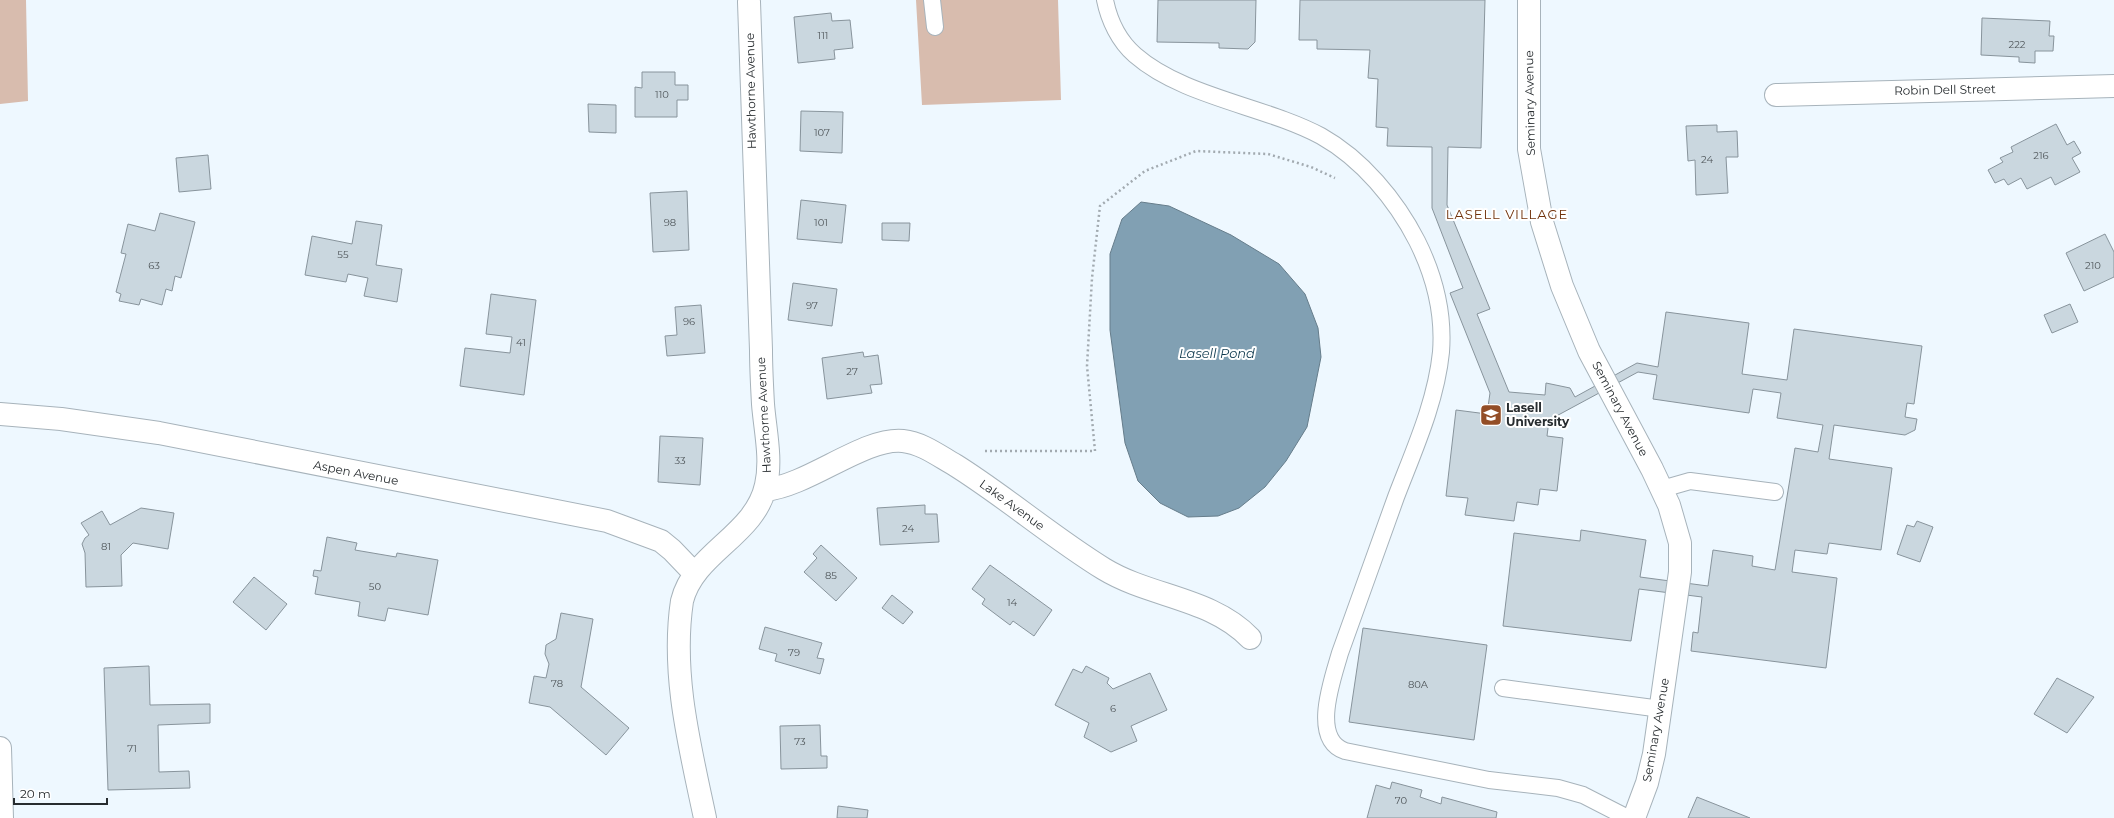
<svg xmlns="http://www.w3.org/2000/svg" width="2114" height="818" font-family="Montserrat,sans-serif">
  <rect width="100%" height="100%" fill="#eef8ff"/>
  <!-- green -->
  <path fill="#d8bcae" d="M0 0H26L28 101 0 104Z
    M916 0H1058L1061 100 922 105Z"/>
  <!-- water -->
  <path fill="#81a0b3" stroke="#667d8b" d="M1141 202 1169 206 1231 235 1279 264 1305 294 1318 328 1321 357 1307 427 1286 461 1265 487 1239 508 1218 516 1188 517 1160 503 1138 481 1125 443 1110 330V254L1122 219Z"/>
  <!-- building -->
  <path fill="#cad7df" stroke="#88949c" d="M1158 0H1256L1255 42 1248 49 1219 48V43L1157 42Z
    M1300 0H1485L1481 148 1448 147 1447 205 1490 309 1477 314 1509 392 1545 395 1546 383 1570 388 1575 397 1637 363 1658 367 1666 312 1749 323 1742 374 1787 380 1794 329 1922 346 1914 404 1907 403 1905 417 1917 419 1915 430 1905 435 1834 425 1829 459 1892 468 1881 550 1829 543 1827 554 1795 550 1792 572 1837 578 1826 668 1691 651 1693 632 1698 633 1702 597 1639 589 1631 641 1503 626 1514 533 1580 541 1581 530 1646 540 1640 577 1708 586 1713 550 1753 556 1752 566 1775 570 1795 448 1818 452 1823 425 1777 418 1781 393 1753 389 1749 413 1653 399 1657 375 1638 372 1549 420 1547 436 1563 438 1557 491 1540 489 1538 505 1517 502 1514 521 1465 515 1468 498 1446 496 1456 410 1487 414 1490 393 1450 293 1463 288 1432 208V147L1387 146 1388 128 1376 127 1378 79 1368 78 1370 50 1317 49V40H1299Z
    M831 13 832 21 850 20 853 48 834 50 835 59 798 63 794 17Z
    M1982 18 2050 21 2049 36H2054L2053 51H2035V63L2019 62V57L1981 55Z
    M642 72H675V85H688V100H677V117H635V87L642 88Z
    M588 104 616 105V133L589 132Z
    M801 111 843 112 842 153 800 151Z
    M2056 124 2067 145 2074 141 2081 153 2072 158 2080 172 2055 185 2051 177 2027 189 2021 178 2008 185 2004 179 1995 183 1988 170 2003 162 2000 158 2013 152 2011 147Z
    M1717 125V132L1737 131 1738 157H1726L1728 193 1696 195 1695 160 1688 161 1686 126Z
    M208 155 211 189 179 192 176 158Z
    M687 191 689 250 653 252 650 193Z
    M801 200 846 205 842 243 797 239Z
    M160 213 195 222 181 278 175 276 172 291 166 289 162 305 141 299 139 305 119 301 121 294 116 292 126 254 121 253 128 224 155 231Z
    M356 221 382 225 376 265 402 269 397 302 364 296 368 278 348 274 346 282 305 275 312 236 352 244Z
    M882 223H910L909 241 882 240Z
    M2105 234 2114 252V277L2084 291 2066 253Z
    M793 283 837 289 832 326 788 320Z
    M491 294 536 300 524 395 460 386 465 348 510 353 512 337 486 334Z
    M2070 304 2078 322 2052 333 2044 315Z
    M701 305 705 353 667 356 665 336 677 335 675 307Z
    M863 352 864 357 878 355 882 384 870 385 872 393 827 399 822 358Z
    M660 436 703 438 700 485 658 482Z
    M925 505V514H937L939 542 880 545 877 508Z
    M141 508 174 513 168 549 133 543 121 555 122 586 86 587 85 553 82 544 85 538 89 535 81 523 102 511 110 525Z
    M1917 521 1933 527 1920 562 1897 554 1907 525 1914 527Z
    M327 537 357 543 355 550 396 557 397 553 438 560 428 615 388 608 385 621 358 616 360 602 315 594 318 577 313 576 314 570 321 571Z
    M821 545 857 578 836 601 804 572 817 558 813 554Z
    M990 565 1052 610 1034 636 1013 621 1010 625 982 604 985 599 972 589Z
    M254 577 287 604 266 630 233 602Z
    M892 595 913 612 903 624 882 608Z
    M561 613 593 619 581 687 629 728 606 755 550 707 529 703 534 676 546 678 549 664 545 654 546 645 556 639Z
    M765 627 822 643 817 658 824 659 820 674 775 661 777 654 759 649Z
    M1363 628 1487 645 1474 740 1349 722Z
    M149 666 150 705 210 704V723L158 725 159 772 189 771 190 788 108 790 104 668Z
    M1086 666 1109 678 1107 683 1113 689 1150 673 1167 710 1131 726 1137 741 1111 752 1084 737 1089 723 1055 705 1073 669 1082 673Z
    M2057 678 2094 697 2067 733 2034 714Z
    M820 725 821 756H827V768L781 769 780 726Z
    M1392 782 1422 790 1420 797 1441 804 1442 797 1497 812 1496 818H1367L1376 785 1390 789Z
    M1697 797 1750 818H1688Z
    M838 806 868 810 867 818H837Z"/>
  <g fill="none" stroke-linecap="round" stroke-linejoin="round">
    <!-- lane casing -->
    <g stroke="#a7b3bb" stroke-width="18">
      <path id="lane" d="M932 0 935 27
        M1105 0C1109 20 1119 41 1135 55 1183 97 1265 106 1321 136 1362 159 1396 200 1417 241 1434 275 1444 313 1441 352 1436 402 1414 450 1396 497 1377 549 1359 601 1340 653 1333 678 1310 739 1345 751L1489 780 1558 788 1583 795 1628 818
        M1662 489 1690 481 1775 492
        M1503 688 1661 709"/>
    </g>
    <!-- street casing -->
    <g stroke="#a7b3bb" stroke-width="24">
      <path id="street" d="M1529 0V149L1542 222 1562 286 1589 351 1652 469 1669 505 1680 543V572L1654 754 1647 783 1634 818
        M1776 95 2114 86
        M0 414 61 419 159 433 607 521 661 541 672 550 695 574
        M765 490C810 485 864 437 903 441 922 443 939 456 955 465 1006 497 1052 537 1104 569 1150 597 1212 598 1250 638
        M0 748 2 818
        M705 818C690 747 671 674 682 601 694 552 755 536 766 485 772 459 765 430 763 404 762 386 761 368 761 350 756 234 752 118 749 2"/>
    </g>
    <!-- path -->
    <path stroke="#a2aab0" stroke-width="2.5" stroke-dasharray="2 3" stroke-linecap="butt" d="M985 451H1095L1087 366 1092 278 1100 206 1145 171 1196 151 1268 154 1311 167 1335 178"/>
    <!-- lane -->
    <use href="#lane" stroke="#fff" stroke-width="16"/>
    <!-- street -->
    <use href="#street" stroke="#fff" stroke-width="22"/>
  </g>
  <!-- icons -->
  <defs>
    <g id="university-square" transform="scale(1.15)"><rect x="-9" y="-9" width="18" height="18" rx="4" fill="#934d26" stroke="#fff"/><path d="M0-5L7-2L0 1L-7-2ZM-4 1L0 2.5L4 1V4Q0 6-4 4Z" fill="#fff"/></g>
  </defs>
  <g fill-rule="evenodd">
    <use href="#university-square" x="1491" y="415"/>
  </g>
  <g text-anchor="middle" stroke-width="4" stroke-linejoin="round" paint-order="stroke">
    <!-- number labels -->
    <g font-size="10" fill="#50575b">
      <text x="823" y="39">111</text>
      <text x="2017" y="48">222</text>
      <text x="662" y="98">110</text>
      <text x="822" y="136">107</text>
      <text x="2041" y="159">216</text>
      <text x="1707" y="163">24</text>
      <text x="670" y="226">98</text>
      <text x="821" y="226">101</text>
      <text x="343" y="258">55</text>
      <text x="154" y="269">63</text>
      <text x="2093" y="269">210</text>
      <text x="812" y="309">97</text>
      <text x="689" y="325">96</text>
      <text x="521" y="346">41</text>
      <text x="852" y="375">27</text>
      <text x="680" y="464">33</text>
      <text x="908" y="532">24</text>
      <text x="106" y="550">81</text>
      <text x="831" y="579">85</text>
      <text x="375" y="590">50</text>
      <text x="1012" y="606">14</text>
      <text x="794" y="656">79</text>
      <text x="557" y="687">78</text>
      <text x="1418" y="688">80A</text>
      <text x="1113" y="712">6</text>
      <text x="800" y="745">73</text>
      <text x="132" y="752">71</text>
      <text x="1401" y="804">70</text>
    </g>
    <!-- street labels -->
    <g font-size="12" fill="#272c2f" stroke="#fff">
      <text transform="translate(1945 90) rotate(-1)" y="4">Robin Dell Street</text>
      <text transform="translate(751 91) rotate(-91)" y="4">Hawthorne Avenue</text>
      <text transform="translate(1530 103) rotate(-91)" y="4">Seminary Avenue</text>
      <text transform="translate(1620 409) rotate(62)" y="4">Seminary Avenue</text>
      <text transform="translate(764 415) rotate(-93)" y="4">Hawthorne Avenue</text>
      <text transform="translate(356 473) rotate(11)" y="4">Aspen Avenue</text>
      <text transform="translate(1012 505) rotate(36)" y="4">Lake Avenue</text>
      <text transform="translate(1656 730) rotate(-80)" y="4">Seminary Avenue</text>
    </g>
    <!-- poi labels -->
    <g font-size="12" font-weight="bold" fill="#272c2f" stroke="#fff" text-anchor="start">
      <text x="1506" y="412">Lasell<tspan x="1506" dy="14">University</tspan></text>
    </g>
    <!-- neighbourhood labels -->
    <g font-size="13" letter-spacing="1" fill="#70320b" stroke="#fff">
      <text x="1507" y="219">LASELL VILLAGE</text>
    </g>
    <!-- water labels -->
    <g font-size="13" font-style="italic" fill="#0f3a4f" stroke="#fff">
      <text x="1217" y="358">Lasell Pond</text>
    </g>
  </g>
  <!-- scale -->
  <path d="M14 798v6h93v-6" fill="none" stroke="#272c2f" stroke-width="2"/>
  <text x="20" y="798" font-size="12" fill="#272c2f" stroke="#ffffff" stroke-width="3" paint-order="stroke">20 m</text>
</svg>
